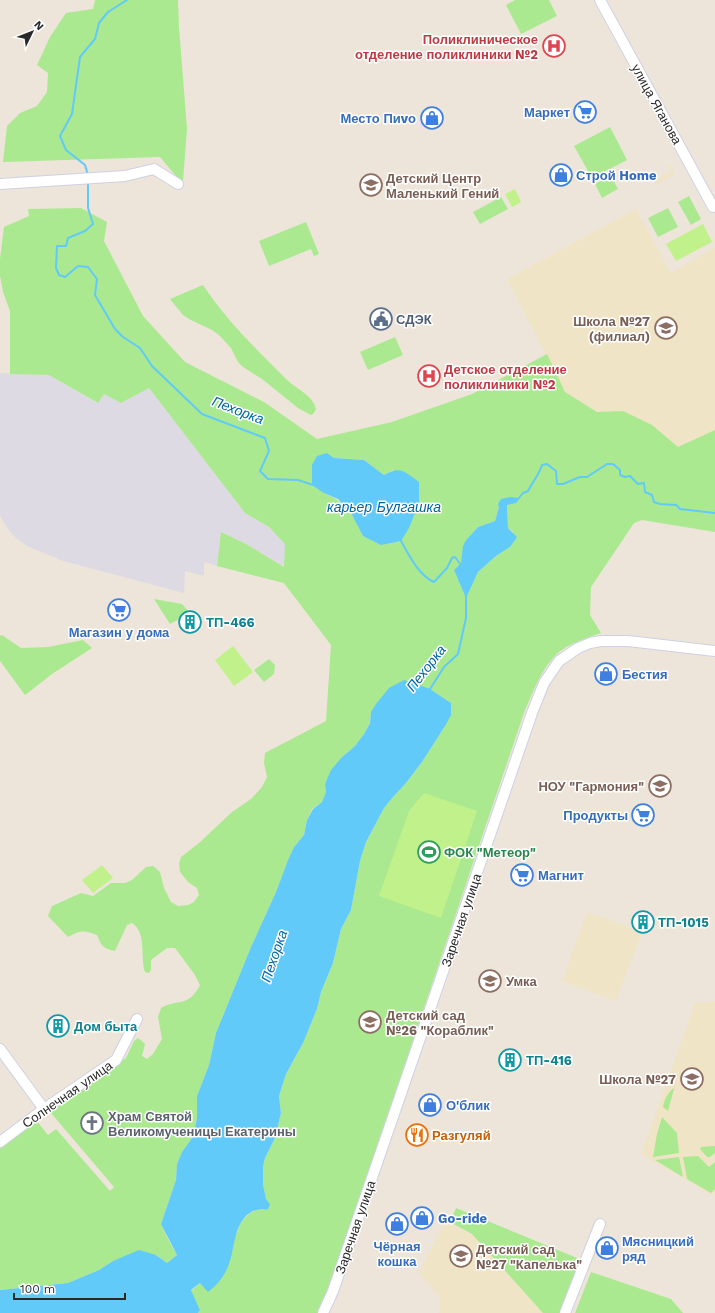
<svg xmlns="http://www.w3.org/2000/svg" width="715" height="1313" font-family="'Work Sans',sans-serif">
  <rect width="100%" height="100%" fill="#ede5d9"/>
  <!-- industrial -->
  <path fill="#dddae4" d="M0 373 49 375 97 403 104 394 121 403 149 388 245 513 269 527 285 544V567L246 544 221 532 217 566 204 562V576L185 571 184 593 63 561 27 546 17 539 8 529 0 516Z"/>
  <!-- education -->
  <path fill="#f0e4c6" d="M669 163 675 174 655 185 653 181 671 171 667 164Z
    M636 209 671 273 715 247V430L678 447 652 425 623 411 597 412 565 392 507 279Z
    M587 912 642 932 616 1001 562 981Z
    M715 1001V1192L712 1195 641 1154 695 1003Z
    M445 1221 481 1239 546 1313H439L440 1298 419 1273Z"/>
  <!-- green -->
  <path fill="#aae990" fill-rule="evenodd" d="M95 0H178L179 27 187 129 183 181 176 176 160 157 3 162 7 126 20 113 37 106 47 92 48 73 37 65 50 37 66 13 93 9Z
    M515 0H549L557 16 521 34 506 5Z
    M610 127 627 160 592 178 574 146Z
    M611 176 618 189 602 198 595 184Z
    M689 196 701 219 691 225 678 202Z
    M501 197 508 209 480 224 473 212Z
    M81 208 107 222 104 241 143 316 185 362 264 402 317 439 392 422 472 394 547 354 565 392 597 412 623 411 652 425 678 447 715 430V532L642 520 634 523 591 587 590 615 601 633C586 638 564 645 554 657 540 672 533 692 525 710L329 1288 318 1313H198L200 1310 191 1291 200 1283 236 1235 241 1222 250 1213 256 1210H263L270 1204 266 1199 263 1184V1167L265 1158 275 1138 281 1113 279 1096 286 1074 303 1043 317 1009 321 992 333 963 341 929 351 910 360 861 366 842 384 808 393 797 406 783 422 762 445 726 451 703 430 689 371 712 370 722 364 734 355 746 342 757 325 784 326 792 322 802 312 809 307 820 304 835 294 847 288 860 276 892 251 947 216 1033 209 1065 197 1096V1119L192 1138 182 1152 177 1164 176 1180 161 1224 170 1243 177 1255 167 1263 156 1255 113 1261 99 1270 68 1283 0 1290V1147L36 1120 48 1135 56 1129 110 1191 114 1187 51 1113 55 1108 126 1058 134 1041 138 1038 142 1041 145 1044 142 1056 147 1059 153 1054 162 1039 158 1017 161 1008C179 998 188 1008 200 985L195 975 175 948H167L151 960V970L149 973 145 972C140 958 147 932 132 923L127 925 115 951C103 948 102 947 97 935 84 930 81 930 68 937L48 916 52 906 81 893 93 896 111 883H125L132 880 146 867 153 866 160 872 164 888 171 902 178 906 188 905 194 902 199 895 197 888 188 882 180 872 179 864 181 857 199 843 232 812 251 799 262 787 267 777 264 763 265 753 326 721 331 645 284 583 217 566 221 532 246 544 284 567 285 544 269 527 245 513 149 388 121 403 104 394 98 403 49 375 10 374V311L3 292 0 276V259L4 227 29 216 28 209ZM327 453 334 458 364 460 384 475 393 470 401 541 395 542 363 536C352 514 348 503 324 493ZM520 498 507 504 508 528 513 532 510 547 496 556 478 572 466 597 454 570 461 563 466 540 478 527 495 521 499 507Z
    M668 208 678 227 658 237 648 218Z
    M306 222 319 254 314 256 311 249 269 266 259 241Z
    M203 285C226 320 257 350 286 379 296 389 313 395 316 409L313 414 311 415 307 413 298 408 262 379 243 367 238 362 231 348 219 335 212 330 189 319 183 315 170 299Z
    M395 337 403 355 368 370 360 352Z
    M154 599 182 604 190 613 170 624Z
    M2 635 21 648 48 647 83 640 92 648 52 674 25 695 0 661V636Z
    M269 659 275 665 274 674 264 682 254 670Z
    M674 1088V1089L668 1111 663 1107C664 1100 668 1092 674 1088Z
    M662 1117 677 1133 679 1153 653 1157 657 1134Z
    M715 1146V1153L710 1157H707L700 1149 701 1147Z
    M698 1156 709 1167 715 1162V1189L711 1193 687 1179 683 1157Z
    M679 1157 683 1177 655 1160Z
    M456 1208 582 1260 561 1313H543L472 1234 450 1222Z
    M591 1272 671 1299 683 1313H575Z"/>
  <!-- pitch -->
  <path fill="#c1f18a" d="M515 189 521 202 512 207 505 194Z
    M703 224 712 242 676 261 666 244Z
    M233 646 253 672 234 686 215 660Z
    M424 793 477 811 441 918 379 896 409 811Z
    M102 865 113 878 93 893 82 880Z"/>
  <!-- water -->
  <path fill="#61caf9" d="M327 453 334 458 364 460 384 475C401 466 403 471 419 482V503L409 528 401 541 381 545 363 536 351 513 338 499 324 493 312 485V465L317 456Z
    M510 497 520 498 516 503 507 505 508 528 517 537 515 540 510 547 496 556 478 572 466 598 454 570 461 563 463 546 466 540 478 527 495 521 499 507 498 504 501 499Z
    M404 680 430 689 451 703V715L445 726 422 762 406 783 393 797 384 808 366 842 360 861 351 910 341 929 333 963 321 992 317 1009 303 1043 286 1074 279 1096 281 1113 275 1138 265 1158 263 1167V1184L266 1199 270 1204 268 1209C264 1210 258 1209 253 1211 232 1222 236 1250 227 1269 222 1279 217 1285 208 1292L200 1283 191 1290 200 1310 198 1313H0V1290L68 1283 99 1270 113 1261 139 1250 156 1255 167 1263 177 1255 161 1224 176 1180 177 1164 182 1152 192 1138 197 1119V1096L209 1065 216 1033 251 947 276 892 288 860 294 847 304 835 307 820 313 809 322 802 326 792 325 784 331 770 342 757 355 746 364 734 370 723 371 712 376 704 389 688Z"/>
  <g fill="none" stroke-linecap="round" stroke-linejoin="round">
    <!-- stream -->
    <path stroke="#61caf9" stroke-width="2" d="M88 175 85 165 66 150 60 136 72 114 80 57 95 39 99 23 108 12 127 0
      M88 181V208L93 224 85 231 68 238 66 246H57L56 268 59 275 65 277 78 266 88 267 97 279 95 295 115 329 123 337 140 348 152 366 202 414 265 438 269 451 260 471 268 479 298 480 313 485
      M519 498 523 493 528 491C533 481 539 475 542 465L547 464 556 471 557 484H563L580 477H587L607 464H613L620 470V475L625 477 630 476 638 484 644 483 645 492 652 495 654 502 660 504 676 505 680 509 715 513
      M400 539C408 553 418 575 434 582L447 568 452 558 455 557 461 565
      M430 689 444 667 458 654 466 618V595"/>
    <!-- minor casing -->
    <g stroke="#ced1e3" stroke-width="12">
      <path id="minor" d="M600 0 713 207
        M0 184 125 176 154 169 178 184
        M0 1049 44 1109
        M0 1142 44 1109 116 1060 137 1019
        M323 1313 333 1291 532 713 544 683 559 661 578 648 590 643 601 641H628L715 651
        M565 1313 600 1224"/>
    </g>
    <!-- minor -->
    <use href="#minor" stroke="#fff" stroke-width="10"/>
  </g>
  <!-- icons -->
  <defs>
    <g id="hospital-ring" transform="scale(1.15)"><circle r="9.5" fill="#fff" stroke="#e0444e" stroke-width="1.5"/><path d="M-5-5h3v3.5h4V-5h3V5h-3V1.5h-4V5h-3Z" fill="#e0444e"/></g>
    <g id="supermarket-ring" transform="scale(1.15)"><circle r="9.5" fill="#fff" stroke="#3f7fe0" stroke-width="1.5"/><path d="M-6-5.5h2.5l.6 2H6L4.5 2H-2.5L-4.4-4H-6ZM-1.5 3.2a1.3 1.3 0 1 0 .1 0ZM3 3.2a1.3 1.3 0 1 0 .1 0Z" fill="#3f7fe0"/></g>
    <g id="shop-ring" transform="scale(1.15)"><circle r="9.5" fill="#fff" stroke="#3f7fe0" stroke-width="1.5"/><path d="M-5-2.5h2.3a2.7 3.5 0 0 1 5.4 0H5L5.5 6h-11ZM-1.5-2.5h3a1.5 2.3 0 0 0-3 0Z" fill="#3f7fe0"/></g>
    <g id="school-ring" transform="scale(1.15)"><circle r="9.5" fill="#fff" stroke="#8d6e63" stroke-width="1.5"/><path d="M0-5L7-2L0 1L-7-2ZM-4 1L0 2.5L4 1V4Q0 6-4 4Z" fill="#8d6e63"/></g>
    <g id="civic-ring" transform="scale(1.15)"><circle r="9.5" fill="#fff" stroke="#5c6f8a" stroke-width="1.5"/><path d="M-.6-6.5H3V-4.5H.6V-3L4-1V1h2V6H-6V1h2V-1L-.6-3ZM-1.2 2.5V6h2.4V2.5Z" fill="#5c6f8a"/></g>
    <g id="building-ring" transform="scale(1.15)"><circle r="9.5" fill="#fff" stroke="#0f9aa8" stroke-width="1.5"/><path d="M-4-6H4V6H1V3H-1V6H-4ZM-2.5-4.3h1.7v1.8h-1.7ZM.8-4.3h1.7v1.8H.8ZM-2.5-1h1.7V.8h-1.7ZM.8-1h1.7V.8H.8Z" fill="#0f9aa8"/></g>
    <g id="stadium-ring" transform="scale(1.15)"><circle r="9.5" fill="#fff" stroke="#2e9e5b" stroke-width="1.5"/><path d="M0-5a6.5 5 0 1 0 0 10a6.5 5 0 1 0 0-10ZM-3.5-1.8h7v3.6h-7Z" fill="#2e9e5b"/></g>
    <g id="church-ring" transform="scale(1.15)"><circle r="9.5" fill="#fff" stroke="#6b7280" stroke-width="1.5"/><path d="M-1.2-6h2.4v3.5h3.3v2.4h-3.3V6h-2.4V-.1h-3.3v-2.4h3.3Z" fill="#6b7280"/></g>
    <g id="restaurant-ring" transform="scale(1.15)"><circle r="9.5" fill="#fff" stroke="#e8710a" stroke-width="1.5"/><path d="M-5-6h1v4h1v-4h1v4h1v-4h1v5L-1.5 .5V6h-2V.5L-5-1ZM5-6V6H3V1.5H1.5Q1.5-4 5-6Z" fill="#e8710a"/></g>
  </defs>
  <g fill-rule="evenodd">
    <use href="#hospital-ring" x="554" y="46"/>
    <use href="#supermarket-ring" x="585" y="112"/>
    <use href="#shop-ring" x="432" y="118"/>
    <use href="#shop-ring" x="561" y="175"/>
    <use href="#school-ring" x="371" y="185"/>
    <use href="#civic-ring" x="381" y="319"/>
    <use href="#school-ring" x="666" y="328"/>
    <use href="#hospital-ring" x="429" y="376"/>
    <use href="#supermarket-ring" x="119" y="610"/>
    <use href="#building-ring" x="190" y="622"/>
    <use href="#shop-ring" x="606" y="674"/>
    <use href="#school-ring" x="660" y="786"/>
    <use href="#supermarket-ring" x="643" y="815"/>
    <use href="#stadium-ring" x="429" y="852"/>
    <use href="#supermarket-ring" x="522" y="875"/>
    <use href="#building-ring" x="643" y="922"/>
    <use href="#school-ring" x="490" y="981"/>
    <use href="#school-ring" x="370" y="1022"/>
    <use href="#building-ring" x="58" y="1026"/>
    <use href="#building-ring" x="510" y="1060"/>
    <use href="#school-ring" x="692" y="1079"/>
    <use href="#shop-ring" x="430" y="1105"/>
    <use href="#church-ring" x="92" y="1123"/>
    <use href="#restaurant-ring" x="417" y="1135"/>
    <use href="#shop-ring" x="422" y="1218"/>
    <use href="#shop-ring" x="397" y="1224"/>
    <use href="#shop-ring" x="607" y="1248"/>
    <use href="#school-ring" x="461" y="1256"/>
  </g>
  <g text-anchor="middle" stroke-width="3" stroke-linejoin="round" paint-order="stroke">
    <!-- health labels -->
    <g font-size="13" font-weight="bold" fill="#be3a42" stroke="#fff" text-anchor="end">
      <text x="538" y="44">Поликлиническое<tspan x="538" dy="15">отделение поликлиники №2</tspan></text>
      <text x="444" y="374" text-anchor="start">Детское отделение<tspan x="444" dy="15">поликлиники №2</tspan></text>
    </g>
    <!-- street labels -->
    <g font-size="13" fill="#292929" stroke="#fff">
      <text transform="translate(657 104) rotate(61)" y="5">улица Яганова</text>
      <text transform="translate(461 920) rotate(-71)" y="5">Заречная улица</text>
      <text transform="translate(67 1094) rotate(-35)" y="5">Солнечная улица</text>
      <text transform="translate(355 1227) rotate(-71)" y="5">Заречная улица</text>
    </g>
    <!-- shop labels -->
    <g font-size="13" font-weight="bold" fill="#366cbe" stroke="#fff" text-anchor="start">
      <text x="570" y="117" text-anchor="end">Маркет</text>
      <text x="416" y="123" text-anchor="end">Место Пиvо</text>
      <text x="576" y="180">Строй Home</text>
      <text x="119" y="637" text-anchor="middle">Магазин у дома</text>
      <text x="622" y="679">Бестия</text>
      <text x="628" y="820" text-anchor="end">Продукты</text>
      <text x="538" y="880">Магнит</text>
      <text x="446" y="1110">О'блик</text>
      <text x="438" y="1223">Go-ride</text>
      <text x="622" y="1246">Мясницкий<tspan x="622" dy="15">ряд</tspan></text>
      <text x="397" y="1251" text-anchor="middle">Чёрная<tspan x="397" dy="15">кошка</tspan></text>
    </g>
    <!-- education labels -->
    <g font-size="13" font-weight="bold" fill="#785e54" stroke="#fff" text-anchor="start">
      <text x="386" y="183">Детский Центр<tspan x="386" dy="15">Маленький Гений</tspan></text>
      <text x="650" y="326" text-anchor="end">Школа №27<tspan x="650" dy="15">(филиал)</tspan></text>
      <text x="644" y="791" text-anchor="end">НОУ "Гармония"</text>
      <text x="506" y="986">Умка</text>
      <text x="386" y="1020">Детский сад<tspan x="386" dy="15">№26 "Кораблик"</tspan></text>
      <text x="676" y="1084" text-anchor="end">Школа №27</text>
      <text x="476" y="1254">Детский сад<tspan x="476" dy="15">№27 "Капелька"</tspan></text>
    </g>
    <!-- service labels -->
    <g font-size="13" font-weight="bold" fill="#4e5e75" stroke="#fff" text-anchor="start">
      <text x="396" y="324">СДЭК</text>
    </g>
    <!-- culture labels -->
    <g font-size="13" font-weight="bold" fill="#0d838f" stroke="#fff" text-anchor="start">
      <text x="206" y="627">ТП-466</text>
      <text x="658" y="927">ТП-1015</text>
      <text x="74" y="1031">Дом быта</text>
      <text x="526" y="1065">ТП-416</text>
    </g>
    <!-- leisure labels -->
    <g font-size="13" font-weight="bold" fill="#27864d" stroke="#fff" text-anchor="start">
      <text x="444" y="857">ФОК "Метеор"</text>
    </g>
    <!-- worship labels -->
    <g font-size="13" font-weight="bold" fill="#5b616d" stroke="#fff" text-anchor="start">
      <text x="108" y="1121">Храм Святой<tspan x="108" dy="15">Великомученицы Екатерины</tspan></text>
    </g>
    <!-- food labels -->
    <g font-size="13" font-weight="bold" fill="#c56008" stroke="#fff" text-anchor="start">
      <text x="432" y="1140">Разгуляй</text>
    </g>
    <!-- water labels -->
    <g font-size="14" font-style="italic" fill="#0165a4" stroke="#fff">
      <text transform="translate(238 410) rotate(21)" y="5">Пехорка</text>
      <text x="384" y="512">карьер Булгашка</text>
      <text transform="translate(426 668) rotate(-52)" y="5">Пехорка</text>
      <text transform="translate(274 956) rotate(-71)" y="5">Пехорка</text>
    </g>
  </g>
  <!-- north arrow -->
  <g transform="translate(32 32) rotate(47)" stroke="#ffffff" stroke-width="3" paint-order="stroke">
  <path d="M0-3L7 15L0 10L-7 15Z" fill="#292929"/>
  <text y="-6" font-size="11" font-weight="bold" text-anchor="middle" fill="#292929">N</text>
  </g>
  <!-- scale -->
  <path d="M14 1293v6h111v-6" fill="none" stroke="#292929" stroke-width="2"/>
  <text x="20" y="1293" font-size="12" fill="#292929" stroke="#ffffff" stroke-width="3" paint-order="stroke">100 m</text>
</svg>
